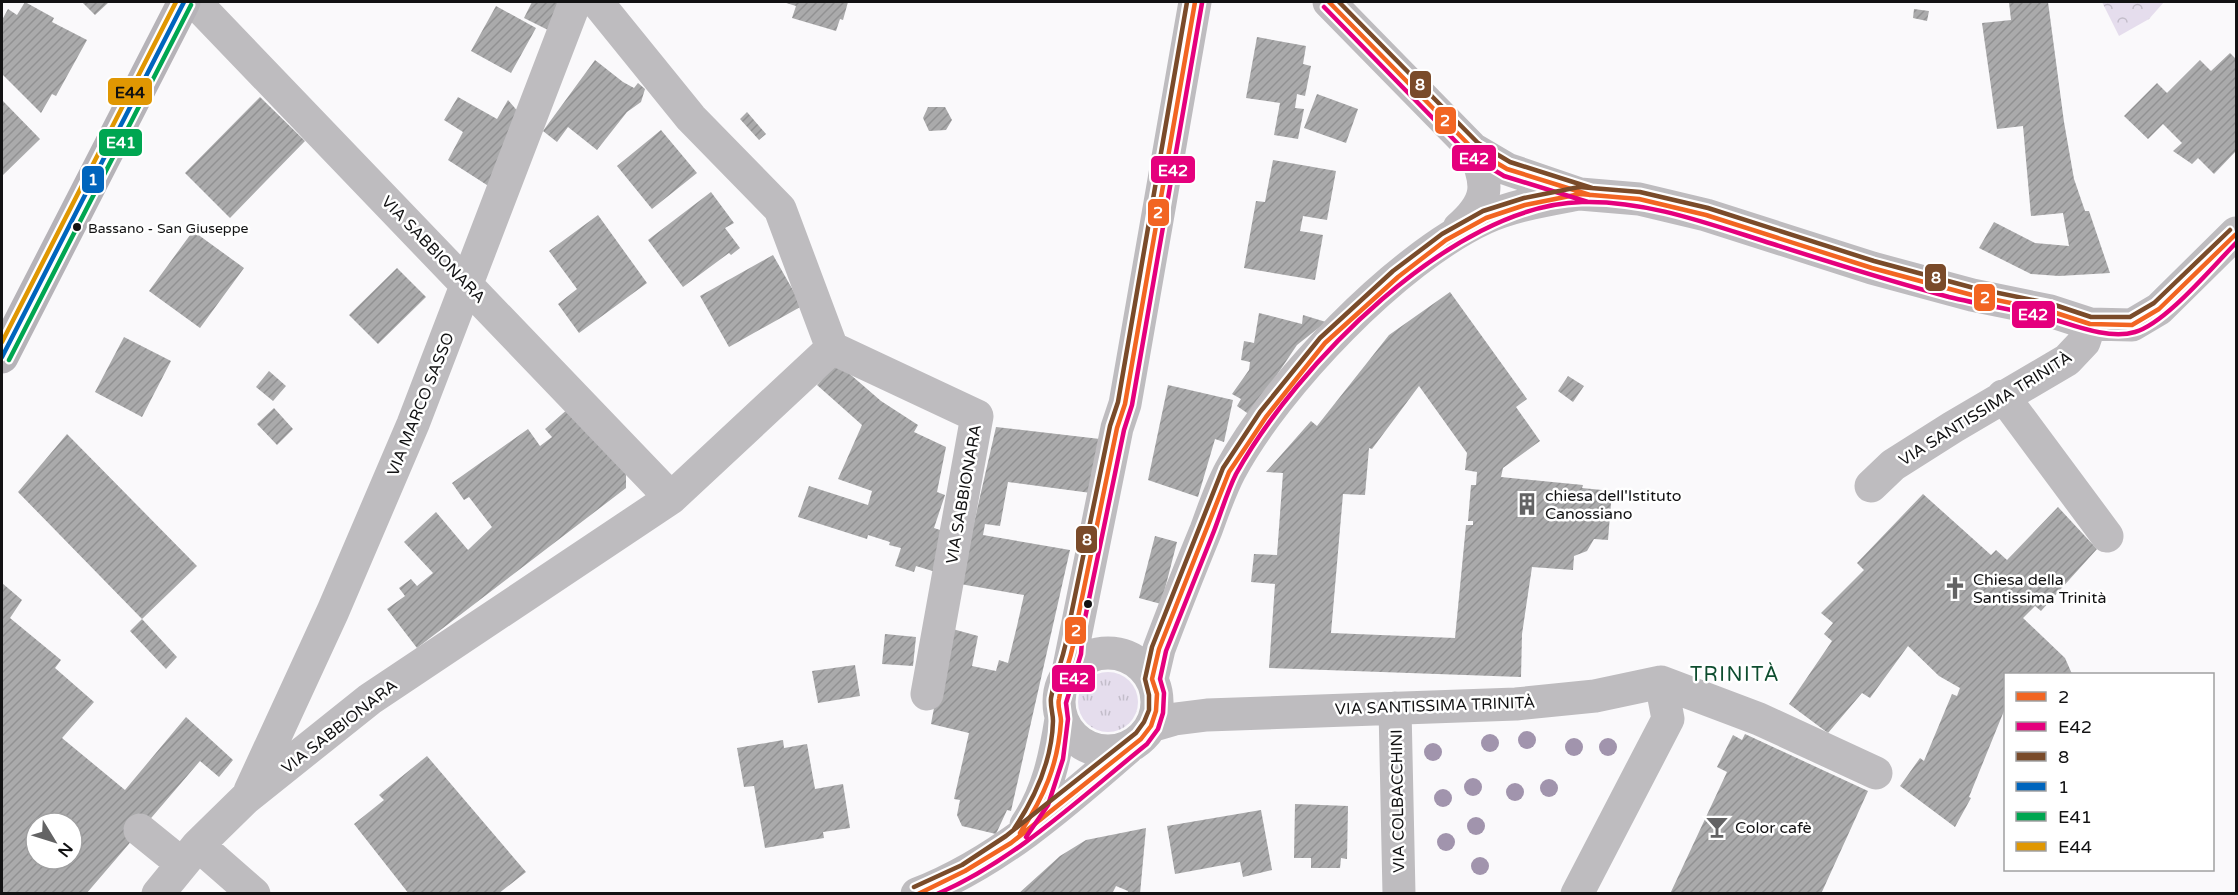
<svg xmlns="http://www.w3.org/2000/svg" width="2238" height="895" font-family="'Varela Round',sans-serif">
  <defs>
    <pattern id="grass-tufts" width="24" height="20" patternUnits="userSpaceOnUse" patternTransform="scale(1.5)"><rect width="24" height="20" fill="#e5dded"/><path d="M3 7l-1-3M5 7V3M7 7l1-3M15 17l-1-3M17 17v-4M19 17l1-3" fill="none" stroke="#c3bdca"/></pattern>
    <pattern id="park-crowns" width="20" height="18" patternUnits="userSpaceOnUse" patternTransform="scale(1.5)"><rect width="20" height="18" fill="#e5dded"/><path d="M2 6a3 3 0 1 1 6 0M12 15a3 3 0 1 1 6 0" fill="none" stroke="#c3bdca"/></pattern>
    <pattern id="building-hatch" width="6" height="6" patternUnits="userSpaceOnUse" patternTransform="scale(1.5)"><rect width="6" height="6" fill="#aaaaab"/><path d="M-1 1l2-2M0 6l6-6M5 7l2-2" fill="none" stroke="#919192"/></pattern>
  </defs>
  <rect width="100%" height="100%" fill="#faf9fb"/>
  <!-- grass -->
  <path fill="url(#grass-tufts)" d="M1078 702a30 30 0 1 1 60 0a30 30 0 1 1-60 0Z"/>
  <!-- park -->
  <path fill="url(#park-crowns)" d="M2102 2H2164L2149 19 2119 36Z"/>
  <!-- building -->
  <path fill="url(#building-hatch)" fill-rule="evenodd" d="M25 2 54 18 52 22 87 40 56 96 52 94 41 113 2 74V20L8 9 17 15Z
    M82 2H109L95 15Z
    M532 2H561L550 31 524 18Z
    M783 2H848L843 20 840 19 836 31 792 18 796 6Z
    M2009 2H2048L2064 122 2074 179 2085 211H2089L2110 273 2059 276 2031 274 1979 248 1994 222 2035 243 2069 246 2063 213 2031 216 2023 126 1997 129 1982 23 2011 20Z
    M496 6 536 28 511 73 471 51Z
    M1914 9 1929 11 1927 21 1913 18Z
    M1257 37 1306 46 1303 64 1311 66 1305 96 1297 94 1295 108 1304 109 1298 139 1274 135 1280 103 1246 98Z
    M2230 53 2236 59V151L2214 174 2198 158 2192 164 2173 151 2182 143 2163 124 2148 139 2124 116 2157 83 2167 93 2200 60 2211 71Z
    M595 60 623 82 634 88 638 83 645 89 641 102 627 112 597 150 568 127 557 142 543 131Z
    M1317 94 1358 109 1346 143 1304 128Z
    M260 97 305 141 230 218 185 173Z
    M458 97 497 119 508 100 520 114 490 187 448 160 463 132 444 120Z
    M2 100 40 139 2 176Z
    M928 107H945L952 120 946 130 929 131 923 118Z
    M747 112 766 134 759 140 740 119Z
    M661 130 697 173 652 209 617 166Z
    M1273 160 1336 171 1327 220 1303 216 1300 231 1323 235 1315 280 1244 268 1256 201 1265 202Z
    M711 192 734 223 725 228 740 248 731 255 729 253 683 287 648 240Z
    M598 215 647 283 579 333 558 304 577 289 549 251Z
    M193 231 244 268 200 328 149 291Z
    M773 255 802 306 729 347 700 296Z
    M397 268 426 297 378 344 349 315Z
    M1450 292 1527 399 1516 407 1540 441 1503 468 1501 477 1583 485 1582 488 1612 491 1608 540 1594 539 1587 551 1574 556 1573 570 1532 567 1522 634 1521 677 1269 668 1275 584 1251 582 1254 554 1277 555 1283 473 1266 472 1311 421 1317 426 1389 335ZM1419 386 1467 453 1465 470 1477 472 1476 485H1471L1468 521H1473V525H1466L1455 638 1331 633 1343 494 1365 495 1369 448 1372 449Z
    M1259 313 1302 324 1303 315 1326 322 1297 345 1250 415 1237 406 1241 399 1232 394 1249 370 1250 362 1241 360 1244 341 1254 343Z
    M124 337 171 361 142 417 95 392Z
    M837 363 881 401 918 425 914 432 946 447 937 492 945 495 934 528 949 533 939 573 916 566 914 572 895 566 901 548 889 545 890 542 868 535 867 539 798 517 809 486 868 505 872 491 838 479 862 425 817 385Z
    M269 371 286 386 273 401 256 387Z
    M1568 376 1584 386 1573 402 1558 391Z
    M1168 385 1233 400 1224 442 1215 439 1198 497 1148 480Z
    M274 408 293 429 277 445 257 424Z
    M569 408 626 472V488L417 648 387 609 405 596 399 588 411 579 417 586 433 573 404 542 436 512 468 550 492 527 469 497 464 500 452 483 528 429 540 446 552 437 545 429Z
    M996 427 1100 439 1091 493 1008 482 1000 526 985 524 983 535 1070 550 1011 811 1007 810 996 834 962 826 957 815 960 800 954 799 969 733 931 724 949 628 978 636 972 666 996 671 999 660 1008 663 1017 626 1024 595 960 584Z
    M67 434 197 566 142 619 18 492Z
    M1923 494 1991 555 1996 550 2007 560 2058 507 2097 549 2041 611 2035 606 2023 618 2065 658 2072 674H2006V706L1969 797 1971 798 1955 827 1900 786 1920 758 1924 761 1952 694 1957 696 1960 688 1939 676 1908 646 1870 698 1862 693 1828 733 1789 704 1832 641 1824 634 1833 623 1821 613 1864 570 1857 563Z
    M1155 536 1177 542 1161 604 1139 598Z
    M2 583 22 600 10 618 61 660 55 668 94 702 62 738 125 790 186 717 233 760 219 777 200 761 86 894H2ZM36 823H72V859H36Z
    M142 619 177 657 166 669 130 631Z
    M885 634 916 637 913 666 882 664Z
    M855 665 860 696 818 703 812 671Z
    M1745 734 1868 791 1821 894H1670L1727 772 1717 767 1733 735 1742 740Z
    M783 740 784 748 807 744 815 789 843 784 850 828 823 832 824 838 765 848 754 786 744 787 737 748Z
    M427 756 526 872 498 894H409L354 824 384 800 379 795Z
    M1295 804 1348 806 1347 859 1341 858 1340 868H1311V858H1294Z
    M1261 810 1272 870 1243 877 1240 862 1175 874 1167 826Z
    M1146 828 1140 894H1127L1128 891 1116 886 1112 894H1018L1060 856 1086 840Z"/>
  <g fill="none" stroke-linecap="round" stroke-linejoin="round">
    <!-- minor -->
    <path stroke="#bebcbf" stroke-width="33" d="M195 2 671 498
      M1329 2 1473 149 1507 169 1580 194 1639 199 1706 215 1872 268 1972 295 2050 311 2090 324 2132 325 2159 309 2236 233
      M1459 228C1490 201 1489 184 1473 149
      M832 348 977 416 927 694
      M2003 396 2107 536
      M1871 486 1893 465 1953 427 2067 360 2084 342 2090 324
      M1059 702a49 49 0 1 1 98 0a49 49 0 1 1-98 0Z
      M1068 672 1117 428 1125 404 1195 2
      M1152 679 1159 649C1174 609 1190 569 1206 530 1213 511 1220 490 1230 471 1276 385 1396 259 1485 218 1514 205 1547 200 1578 194
      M1661 682 1759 719 1876 773
      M1395 708 1399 894
      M1151 726 1175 719 1207 715 1516 704 1595 696 1661 682
      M250 791 333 611 413 424 575 2
      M1026 825C1048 792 1055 757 1061 719
      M140 830 182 864
      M198 845 254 894
      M158 894 198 845 246 798 370 699 671 498 832 348 780 209 691 118 597 2
      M917 894C996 864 1065 803 1128 748
      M1577 894 1668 719 1661 682"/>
    <!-- major -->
    <path stroke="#b6b3b8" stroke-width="33" d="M2 357 184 2"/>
    <!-- bus-1 casing -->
    <g stroke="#fff" stroke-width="9">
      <path id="bus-1" d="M1329 2 1473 149 1507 169 1590 195
        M1020 833C1044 797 1058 765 1061 721 1061 714 1057 706 1059 699 1063 673 1074 655 1076 627L1117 428 1125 404 1195 2
        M918 894 965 871 1011 843 1141 739 1151 726 1156 711 1157 694 1152 679 1159 649 1229 472 1266 417 1325 343 1398 277 1446 240 1486 218 1525 205 1580 194 1639 199 1706 215 1872 268 1972 295 2050 311 2090 324 2132 325 2159 309 2235 235"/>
    </g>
    <!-- bus-2 casing -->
    <g stroke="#fff" stroke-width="9">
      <path id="bus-2" d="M1324 7 1469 155 1504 176 1588 202
        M1026 837 1048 805 1063 759 1068 719 1066 703 1081 654 1083 628 1124 430 1132 405 1202 3
        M937 894C1016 860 1081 797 1147 744L1158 729 1163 713 1164 693 1160 679 1166 651C1182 611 1198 571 1214 531 1221 513 1227 492 1236 474 1295 367 1452 205 1582 202 1647 200 1712 225 1773 244 1832 263 1890 281 1949 297 1982 305 2016 310 2049 318 2073 325 2109 340 2135 332 2166 323 2212 267 2236 243"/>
    </g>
    <!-- bus-3 casing -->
    <g stroke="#fff" stroke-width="9">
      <path id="bus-3" d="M1339 2 1478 143 1510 162 1592 188
        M1014 829C1036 796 1052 761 1053 721 1053 713 1050 706 1051 698 1056 671 1066 654 1069 625L1110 426 1118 402 1187 2
        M914 887 962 865 1006 836 1136 733 1144 722 1149 710V695L1145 679 1152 647 1223 468 1260 412 1320 338 1393 271 1442 234 1483 211 1524 198 1579 187 1640 192 1708 208 1874 261 1974 288 2052 304 2091 317H2130L2154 303 2230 230"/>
    </g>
    <!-- bus-4 casing -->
    <g stroke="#fff" stroke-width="9">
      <path id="bus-4" d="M2 357 184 2"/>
    </g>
    <!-- bus-5 casing -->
    <g stroke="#fff" stroke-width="9">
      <path id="bus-5" d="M9 360 191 5"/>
    </g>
    <!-- bus-6 casing -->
    <g stroke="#fff" stroke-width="9">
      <path id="bus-6" d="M2 342 176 2"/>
    </g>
    <!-- bus-1 -->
    <use href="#bus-1" stroke="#f26522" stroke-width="4.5"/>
    <!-- bus-2 -->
    <use href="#bus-2" stroke="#e5007d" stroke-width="4.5"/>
    <!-- bus-3 -->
    <use href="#bus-3" stroke="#7a4b2a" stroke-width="4.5"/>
    <!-- bus-4 -->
    <use href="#bus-4" stroke="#0065bd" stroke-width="4.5"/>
    <!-- bus-5 -->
    <use href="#bus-5" stroke="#00a651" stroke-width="4.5"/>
    <!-- bus-6 -->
    <use href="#bus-6" stroke="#e09702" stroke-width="4.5"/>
  </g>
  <!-- trees -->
  <g fill="#a194ad">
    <circle cx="1527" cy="740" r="9"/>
    <circle cx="1490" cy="743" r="9"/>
    <circle cx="1574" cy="747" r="9"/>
    <circle cx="1608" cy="747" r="9"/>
    <circle cx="1433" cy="752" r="9"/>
    <circle cx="1473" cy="787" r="9"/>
    <circle cx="1549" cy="788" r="9"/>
    <circle cx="1515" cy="792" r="9"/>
    <circle cx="1443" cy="798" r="9"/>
    <circle cx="1476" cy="826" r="9"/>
    <circle cx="1446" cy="842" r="9"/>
    <circle cx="1480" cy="866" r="9"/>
  </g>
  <!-- icons -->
  <defs>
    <g id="building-bare" transform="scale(1.8)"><path d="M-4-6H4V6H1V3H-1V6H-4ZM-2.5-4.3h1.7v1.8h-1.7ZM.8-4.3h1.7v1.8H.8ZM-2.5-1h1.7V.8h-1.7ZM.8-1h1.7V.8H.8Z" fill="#636364" stroke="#fff" stroke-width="2.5" paint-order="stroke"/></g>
    <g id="church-bare" transform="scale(1.8)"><path d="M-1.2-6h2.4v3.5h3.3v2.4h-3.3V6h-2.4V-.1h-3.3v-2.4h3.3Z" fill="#636364" stroke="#fff" stroke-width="2.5" paint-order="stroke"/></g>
    <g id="bar-bare" transform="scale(1.8)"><path d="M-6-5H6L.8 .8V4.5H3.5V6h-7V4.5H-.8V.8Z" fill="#636364" stroke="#fff" stroke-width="2.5" paint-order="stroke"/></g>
  </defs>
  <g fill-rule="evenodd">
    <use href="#building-bare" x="1527" y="504"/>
    <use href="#church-bare" x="1955" y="588"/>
    <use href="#bar-bare" x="1717" y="827"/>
  </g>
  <!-- markers -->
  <g fill="#121213" stroke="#fff" stroke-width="2">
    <circle cx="77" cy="227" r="5"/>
    <circle cx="1088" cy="604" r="5"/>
  </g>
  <g text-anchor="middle" stroke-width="5" stroke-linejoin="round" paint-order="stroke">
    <!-- bus labels -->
    <g font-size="14" fill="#121213" stroke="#fff" text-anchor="start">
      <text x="88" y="233">Bassano - San Giuseppe</text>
    </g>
    <!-- street labels -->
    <g font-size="16" fill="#121213" stroke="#fff">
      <text transform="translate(434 249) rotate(46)" y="6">VIA SABBIONARA</text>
      <text transform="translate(420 404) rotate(-68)" y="6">VIA MARCO SASSO</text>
      <text transform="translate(1985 408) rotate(-32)" y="6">VIA SANTISSIMA TRINITÀ</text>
      <text transform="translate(963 494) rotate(-80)" y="6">VIA SABBIONARA</text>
      <text transform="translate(1435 705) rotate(-2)" y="6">VIA SANTISSIMA TRINITÀ</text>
      <text transform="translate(339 726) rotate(-38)" y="6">VIA SABBIONARA</text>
      <text transform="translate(1397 801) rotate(-91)" y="6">VIA COLBACCHINI</text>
    </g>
    <!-- poi labels -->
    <g font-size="16" fill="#121213" stroke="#fff" text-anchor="start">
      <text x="1545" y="501">chiesa dell'Istituto<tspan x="1545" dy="18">Canossiano</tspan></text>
      <text x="1973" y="585">Chiesa della<tspan x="1973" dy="18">Santissima Trinità</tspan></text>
      <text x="1735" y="833">Color cafè</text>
    </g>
    <!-- quarter labels -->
    <g font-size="20" letter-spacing="1.5" fill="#0e4d2f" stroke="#fff">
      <text x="1735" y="681">TRINITÀ</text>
    </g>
  </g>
  <g stroke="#fff" stroke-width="2">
    <rect x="1409" y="70" width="23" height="29" rx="6" fill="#7a4b2a"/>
    <rect x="107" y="77" width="46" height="29" rx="6" fill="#e09702"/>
    <rect x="1434" y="106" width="23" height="29" rx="6" fill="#f26522"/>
    <rect x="98" y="128" width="45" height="29" rx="6" fill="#00a651"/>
    <rect x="1451" y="144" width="46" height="28" rx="6" fill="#e5007d"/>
    <rect x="1150" y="155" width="46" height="29" rx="6" fill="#e5007d"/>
    <rect x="81" y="165" width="24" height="29" rx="6" fill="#0065bd"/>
    <rect x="1147" y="198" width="23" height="29" rx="6" fill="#f26522"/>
    <rect x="1924" y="263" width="23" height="29" rx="6" fill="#7a4b2a"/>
    <rect x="1973" y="283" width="23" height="29" rx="6" fill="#f26522"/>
    <rect x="2011" y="300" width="45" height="29" rx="6" fill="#e5007d"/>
    <rect x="1075" y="525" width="23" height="29" rx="6" fill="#7a4b2a"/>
    <rect x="1064" y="616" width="23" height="29" rx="6" fill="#f26522"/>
    <rect x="1051" y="664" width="45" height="29" rx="6" fill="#e5007d"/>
  </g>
  <g font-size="16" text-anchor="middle" font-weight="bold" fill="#fff">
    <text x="1420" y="90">8</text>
    <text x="1445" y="126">2</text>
    <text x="121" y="148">E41</text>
    <text x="1474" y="164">E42</text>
    <text x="1173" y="176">E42</text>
    <text x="93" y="185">1</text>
    <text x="1158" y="218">2</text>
    <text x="1936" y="283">8</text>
    <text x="1985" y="303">2</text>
    <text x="2033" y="320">E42</text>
    <text x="1087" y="545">8</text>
    <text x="1076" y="636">2</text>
    <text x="1074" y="684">E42</text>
  </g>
  <g font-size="16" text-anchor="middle" font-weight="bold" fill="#111">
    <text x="130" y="98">E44</text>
  </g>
  <!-- border -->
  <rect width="2238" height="895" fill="none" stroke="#121213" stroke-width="6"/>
  <!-- legend -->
  <rect x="2004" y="673" width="210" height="198" fill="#ffffff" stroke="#a0a0a1" stroke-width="1.5"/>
  <rect x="2016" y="692" width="30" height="9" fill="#f26522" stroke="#a0a0a1" stroke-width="1.5"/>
  <text x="2058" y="703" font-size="18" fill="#121213">2</text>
  <rect x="2016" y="722" width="30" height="9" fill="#e5007d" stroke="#a0a0a1" stroke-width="1.5"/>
  <text x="2058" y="733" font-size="18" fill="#121213">E42</text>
  <rect x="2016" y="752" width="30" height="9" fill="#7a4b2a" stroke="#a0a0a1" stroke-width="1.5"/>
  <text x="2058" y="763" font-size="18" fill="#121213">8</text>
  <rect x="2016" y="782" width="30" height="9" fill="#0065bd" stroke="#a0a0a1" stroke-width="1.5"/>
  <text x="2058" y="793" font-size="18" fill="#121213">1</text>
  <rect x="2016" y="812" width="30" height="9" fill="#00a651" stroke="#a0a0a1" stroke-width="1.5"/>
  <text x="2058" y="823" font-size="18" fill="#121213">E41</text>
  <rect x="2016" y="842" width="30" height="9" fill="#e09702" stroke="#a0a0a1" stroke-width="1.5"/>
  <text x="2058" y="853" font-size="18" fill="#121213">E44</text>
  <!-- north arrow -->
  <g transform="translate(54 841) rotate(128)"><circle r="28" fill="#ffffff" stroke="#a0a0a1" stroke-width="1.5"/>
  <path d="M0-4.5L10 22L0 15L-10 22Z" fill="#636364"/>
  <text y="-9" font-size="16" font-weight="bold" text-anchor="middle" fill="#121213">N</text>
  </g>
</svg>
